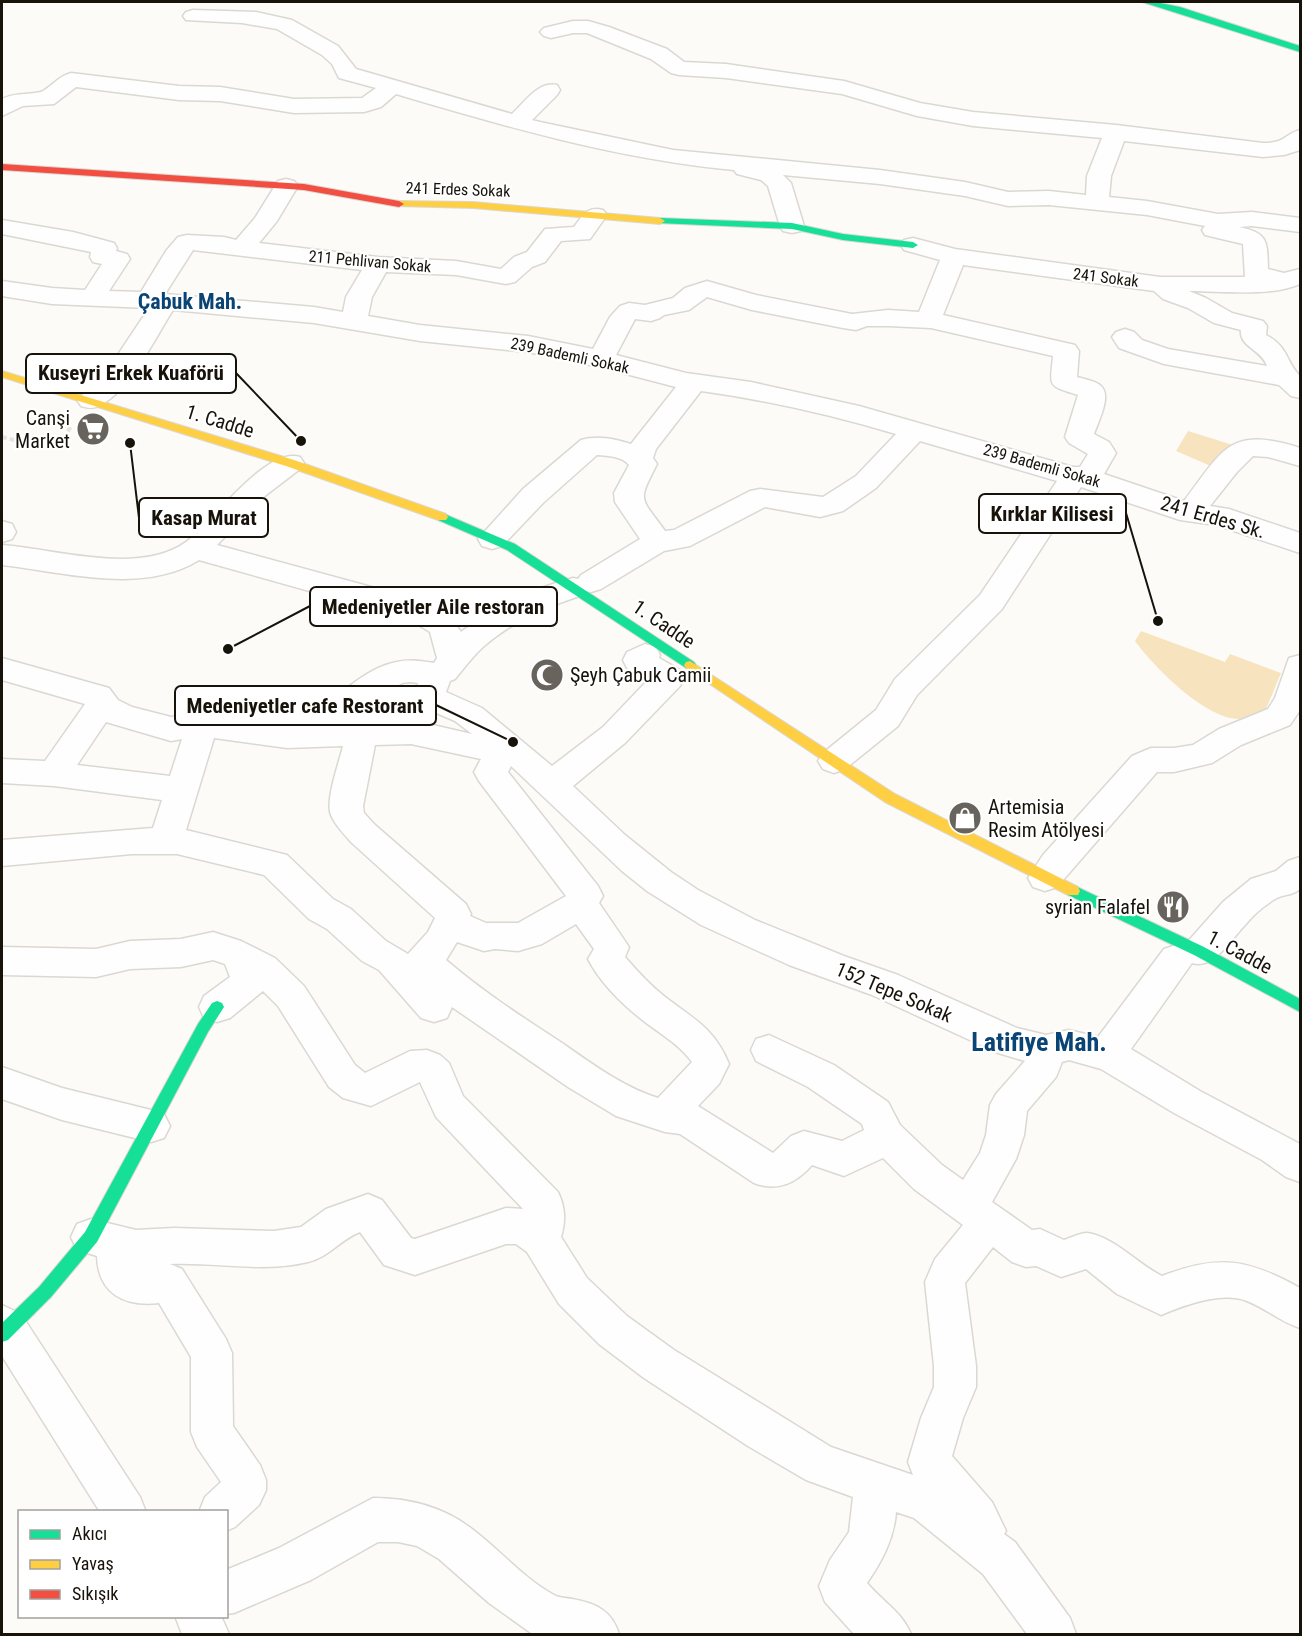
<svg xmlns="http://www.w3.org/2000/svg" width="1302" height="1636" font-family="'Roboto Condensed',sans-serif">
  <rect width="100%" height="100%" fill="#fdfbf8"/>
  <!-- green -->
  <path fill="#f8e3bf" d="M1188 431 1233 445 1213 467 1176 451Z
    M1141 631 1225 662 1230 654 1281 673 1266 709C1258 712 1249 718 1240 719 1206 720 1154 667 1135 641Z"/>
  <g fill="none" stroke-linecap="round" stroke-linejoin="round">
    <!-- street casing -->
    <g stroke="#dbd8d2" stroke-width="3">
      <path id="street" d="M193 10 256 12 292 20 338 46 356 69 512 114C525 102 538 81 557 85L560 90 557 95 532 120 540 122 673 150 880 170 965 182 1008 192 1049 191 1086 195 1087 176 1102 138 973 126 917 116 842 94 726 78 679 75 671 73 651 59 587 33H573L551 38 544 36 540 32 544 28 573 21H588L609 27 667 49 684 62 726 64 844 81 920 103 973 112 1116 125 1263 143C1287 143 1284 134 1300 130V150L1284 155 1263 157 1124 141 1111 176 1109 197 1147 201 1218 214 1252 212 1300 218V232L1252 226 1239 227C1269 233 1267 242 1268 269L1284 273 1300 269V284C1272 297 1221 291 1189 291L1206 298 1232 313 1263 321 1267 326 1266 335C1288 346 1286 362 1300 376V398L1291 396 1279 385 1164 364 1119 348 1112 337 1116 332 1125 329 1134 332 1142 340 1168 349 1267 366C1261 349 1239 347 1241 330L1214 323 1188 308 1163 299 1154 291 963 265 943 315 1075 345 1079 351 1077 377C1084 379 1096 381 1101 386 1112 396 1098 422 1094 434L1109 442 1116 453 1104 474 1184 501C1224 448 1230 426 1300 448V466L1268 457 1253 456 1237 472 1210 506 1229 509 1300 533V553L1216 525 1180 520 1081 487 1002 609 917 695 898 726 845 769 834 773 823 769 818 761 823 753 876 710 895 679 980 595 1057 481 920 441 876 488 843 511 820 517 765 507 690 546 664 551 601 589 591 592 586 591 583 595C548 606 511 622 483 647 473 656 464 668 455 679L450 681 446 692 482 708 552 766 603 727 648 680 627 668 623 660 627 652 645 644 656 647 660 655 659 658 680 670 684 678 680 686 625 743 573 786 625 835 671 872 698 890 755 920 844 956 898 975 1017 1028 1046 1035 1069 1030 1098 1037 1164 949 1176 945 1183 947 1223 902 1251 879 1276 871 1288 861 1300 857V889C1292 896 1283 894 1275 899 1265 905 1253 915 1246 924 1232 938 1214 970 1192 963L1131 1049 1200 1091 1300 1144V1182L1286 1177 1262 1160 1174 1113 1101 1069 1069 1060 1062 1062 1056 1077 1027 1111 1024 1135 1016 1159 992 1202 1032 1230 1040 1229 1064 1240C1070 1238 1080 1233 1087 1233 1113 1236 1139 1265 1162 1276 1219 1254 1248 1259 1300 1288V1328C1281 1322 1265 1308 1247 1301 1221 1291 1185 1305 1161 1315L1117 1294 1086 1269 1061 1277 1036 1266 1026 1267 1012 1262 993 1247 965 1283 976 1366V1387L963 1418 952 1456 992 1502 1006 1531 1004 1534 1015 1542 1070 1618 1076 1634H1027L983 1574 914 1518 896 1512C894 1539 882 1561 867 1583 883 1602 901 1611 911 1634H854L825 1602 819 1586 830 1560 849 1532 853 1497 806 1480 748 1446 644 1378 599 1344 559 1304 527 1252 516 1244H506L415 1275 384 1265 360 1232C341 1239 329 1257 308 1262 263 1273 216 1262 170 1264L182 1269 226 1339 232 1353 233 1426 260 1465 266 1480V1490L259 1505 235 1527 226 1531V1512H199L205 1497 221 1482 197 1447 191 1432V1357L159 1303C125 1307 98 1294 97 1256L77 1250 71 1237 77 1224 91 1219 136 1230 174 1228 274 1231 301 1227 326 1209 368 1194 382 1200 411 1238 415 1239 506 1208 523 1209 436 1117 420 1082 371 1106 343 1098 329 1087 278 1006 263 991 230 1018 217 1022 204 1018 199 1007 204 996 230 977 225 964 213 960 181 967 130 969 96 977 2 975V947L96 949 130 941 181 939 213 932 241 941 275 958 304 986 355 1065 365 1073 410 1051 427 1050 440 1055 449 1063 463 1096 558 1192C565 1207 566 1220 561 1237L587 1278 627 1316 674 1350 831 1447 913 1475 908 1462 921 1418 934 1387V1366L925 1282 935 1259 963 1225 914 1189 883 1158 844 1176 812 1165C796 1183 778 1192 754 1183L680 1134 665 1132 616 1116 568 1087 452 1007 447 1018 434 1022 421 1018 379 970 362 961 327 929 309 919 264 875 177 854H132L2 866V840L153 828 162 800 54 786 2 783V759L45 761 85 704 2 680V658L109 688 118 700 132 707 171 717 202 713 287 724H311C330 701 366 667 397 662 409 659 421 661 434 663L437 658 430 632 409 619 199 560C143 595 64 572 2 565V545C56 549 139 576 186 542 213 522 265 447 300 457L304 463 300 469 266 495 217 545 419 600 447 613 461 632C498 604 529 590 573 578L578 579 581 575 640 539 615 502 614 493 629 465C622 456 608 456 597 455L543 503 502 546 492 549 482 546 478 539 523 489 581 440C598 435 615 439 631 444L676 387 599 367 528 352 420 341 314 323 173 310C155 338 130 391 99 406 92 409 87 408 81 406L77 400 105 374 149 308 52 304 2 296V281L52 288 85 290 102 264 93 262 90 257 91 252 2 234V220L73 232 114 243 117 248 116 251 127 254 130 259 109 291 141 292 166 251 178 237 187 235 224 237 236 240 255 218 278 181 286 179 294 181 298 186 277 221 259 243 378 257 456 261 501 269 514 257 527 252 545 229 574 227C583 215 587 206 603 210L607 215 590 239 561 241 545 262 532 267 515 282 506 284 456 275 386 272 372 297 368 316 420 325 528 336 593 349 610 317 620 306 629 303 645 305 673 298 685 288 707 281 756 295 852 314 888 310 919 312 940 260 904 250 901 245 904 240 913 238 955 249 1160 277H1245L1243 244 1205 235 1202 230 1205 226 1147 215 1049 205 1008 206 965 196 880 184 783 175 791 183 804 226 801 231 792 233 783 231 780 226 768 186 761 180 737 174 734 170C618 159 507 127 396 94L381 107 364 112 294 113 220 101 179 100 76 87 54 104 23 106 2 116V99C15 92 35 95 43 91 53 85 59 76 71 73L179 86 220 87 294 99 362 98 376 88 339 78 332 64 322 55 277 29 242 23 186 20 183 16 186 12ZM193 250 362 270 346 297 343 312 314 307 165 294ZM707 297 752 310 843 328 856 330 867 326H888L931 328 1053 356C1050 388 1047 385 1078 395L1065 437 1069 443 1088 454 1080 467H1073L859 406 751 382 686 373 616 355 635 319 651 321 660 318 664 315 689 310ZM701 391C767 400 832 415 896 434L856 476 823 497 760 489 750 491 674 530 665 531C640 496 637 503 657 464L653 458 656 449ZM410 682 418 683 413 697 418 705 455 721 472 734 411 720 348 722 356 713 402 683ZM106 722 171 741 182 739 170 776 77 765ZM214 738 287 748 343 746C339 763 327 795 330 812 333 823 344 834 352 843L435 918 428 932 408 954 386 941 351 909 333 899 287 855 186 830ZM411 744 481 759 474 772 479 781 566 896 518 923H486L470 916 471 914 466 904 375 825 364 813 363 806 375 745ZM511 766 622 871 647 891 701 925 789 965 872 995 998 1053 1025 1061 996 1094 990 1105 986 1135 980 1153 963 1180 942 1165 900 1125 888 1102 834 1065 769 1035 756 1039 751 1050 756 1061 808 1087 862 1124 864 1130 842 1141 804 1131 791 1136 773 1153 698 1106 719 1084 729 1064C715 1029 694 1019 665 997 650 985 637 971 625 957L629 947 599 903 603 896 598 886 508 772ZM576 924 594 949 588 959C601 984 623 1005 645 1022 662 1035 680 1045 692 1062L658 1098C623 1087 592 1064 562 1043 522 1017 482 991 446 960L457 942 484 951 495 949 518 951 542 944Z
        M2 521 12 524 16 532 12 539 2 542Z
        M1300 655V710L1290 725 1241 745 1212 763 1174 772H1157L1057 887 1045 891 1033 887 1028 878 1043 855 1132 756 1151 748H1174L1193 745 1219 729 1268 709 1275 698 1289 658Z
        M2 1067 62 1088 151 1110 164 1114 170 1126 164 1138 151 1142 62 1120 2 1099Z
        M2 1305 21 1314 140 1497 146 1512H100L2 1356Z
        M373 1498C408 1498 444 1507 472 1529 500 1550 523 1578 554 1595 559 1598 566 1598 572 1599 596 1603 612 1611 619 1634L531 1633 489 1603 439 1559 417 1546 398 1542H378L311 1580 234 1613 226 1614V1570L279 1548Z
        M175 1616H221L229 1634H182Z"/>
    </g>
    <!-- fast casing -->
    <g stroke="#dbd8d2" stroke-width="2">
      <path id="fast" d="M1142 2H1155L1180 7 1300 46V52Z
        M660 218 792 223 843 234 913 242 918 245 913 248 843 240 792 229 657 223 655 221Z
        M442 513 515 544 694 662 696 665 694 668H686L507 550 438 520 436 517Z
        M1073 885 1204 947 1300 999V1012L1194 955 1068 895 1066 891 1068 887Z
        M217 1001 222 1003 224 1007 208 1032 97 1242 51 1297 8 1340 2 1342V1323L39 1287 85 1232 198 1024 212 1003Z"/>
    </g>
    <!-- slow casing -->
    <g stroke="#dbd8d2" stroke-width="2">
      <path id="slow" d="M399 201 473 202 660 218 665 221 660 224 473 208 396 206V202Z
        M2 371 294 460 446 514 448 517 446 520H438L286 466 2 377Z
        M690 661 895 794 1078 887 1080 891 1078 895H1068L885 802 686 668 684 665 686 662Z"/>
    </g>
    <!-- jam casing -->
    <g stroke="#dbd8d2" stroke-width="2">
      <path id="jam" d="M2 164 304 184 399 201 404 204 399 207 304 190 2 170Z"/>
    </g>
    <!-- path -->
    <path stroke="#e4e4e3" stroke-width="4" stroke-dasharray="5 3" stroke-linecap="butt" d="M2 437C17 440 46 451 60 441 65 437 68 430 72 425"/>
    <!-- street -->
    <use href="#street" fill="#fffefe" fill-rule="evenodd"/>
    <!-- fast -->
    <use href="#fast" fill="#16e098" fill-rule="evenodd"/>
    <!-- slow -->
    <use href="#slow" fill="#ffcf43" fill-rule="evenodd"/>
    <!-- jam -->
    <use href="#jam" fill="#f24e42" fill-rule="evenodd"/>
  </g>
  <!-- icons -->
  <defs>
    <g id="supermarket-disc" transform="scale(1.725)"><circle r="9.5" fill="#68645d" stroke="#fff"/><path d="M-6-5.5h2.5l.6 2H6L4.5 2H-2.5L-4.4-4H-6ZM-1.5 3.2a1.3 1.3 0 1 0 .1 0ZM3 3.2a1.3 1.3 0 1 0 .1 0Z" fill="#fff"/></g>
    <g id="mosque-disc" transform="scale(1.725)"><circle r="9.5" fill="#68645d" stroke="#fff"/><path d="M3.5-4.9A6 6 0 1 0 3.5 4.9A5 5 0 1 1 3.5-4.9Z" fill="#fff"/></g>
    <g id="shop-disc" transform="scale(1.725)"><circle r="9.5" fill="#68645d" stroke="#fff"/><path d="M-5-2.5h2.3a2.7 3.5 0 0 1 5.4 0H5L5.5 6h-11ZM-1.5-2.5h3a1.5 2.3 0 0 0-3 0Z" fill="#fff"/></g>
    <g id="restaurant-disc" transform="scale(1.725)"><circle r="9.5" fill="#68645d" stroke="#fff"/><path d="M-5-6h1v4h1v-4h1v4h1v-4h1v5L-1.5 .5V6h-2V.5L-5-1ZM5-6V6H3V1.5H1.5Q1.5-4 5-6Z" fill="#fff"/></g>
  </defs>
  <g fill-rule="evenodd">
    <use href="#supermarket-disc" x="93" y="429"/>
    <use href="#mosque-disc" x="547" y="675"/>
    <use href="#shop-disc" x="965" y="818"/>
    <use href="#restaurant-disc" x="1173" y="907"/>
  </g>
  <g text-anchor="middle" stroke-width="4.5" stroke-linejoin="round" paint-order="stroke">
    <!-- far-street labels -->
    <g font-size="16" fill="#17120a" stroke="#fff">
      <text transform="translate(458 189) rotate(2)" y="6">241 Erdes Sokak</text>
      <text transform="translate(370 261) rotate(5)" y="6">211 Pehlivan Sokak</text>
      <text transform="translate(1106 277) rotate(7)" y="6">241 Sokak</text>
      <text transform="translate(570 355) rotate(12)" y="6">239 Bademli Sokak</text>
      <text transform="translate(1042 465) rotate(16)" y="6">239 Bademli Sokak</text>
    </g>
    <!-- poi labels -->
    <g font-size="20" fill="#17120a" stroke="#fff" text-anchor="end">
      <text x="70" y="425">Canşi<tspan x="70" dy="23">Market</tspan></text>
      <text x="570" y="682" text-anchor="start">Şeyh Çabuk Camii</text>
      <text x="988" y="814" text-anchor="start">Artemisia<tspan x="988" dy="23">Resim Atölyesi</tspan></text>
      <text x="1150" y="914">syrian Falafel</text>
    </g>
    <!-- street labels -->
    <g font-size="20" fill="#17120a" stroke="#fff">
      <text transform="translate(220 421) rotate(17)" y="7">1. Cadde</text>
      <text transform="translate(1213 517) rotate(16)" y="7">241 Erdes Sk.</text>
      <text transform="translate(664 624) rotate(34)" y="7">1. Cadde</text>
      <text transform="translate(1240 952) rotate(28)" y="7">1. Cadde</text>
      <text transform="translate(894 992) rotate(23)" y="7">152 Tepe Sokak</text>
    </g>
    <!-- far-district labels -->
    <g font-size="22" font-weight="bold" fill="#0a4475" stroke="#fff">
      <text x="190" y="309">Çabuk Mah.</text>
    </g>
    <!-- district labels -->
    <g font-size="26" font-weight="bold" fill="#0a4475" stroke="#fff">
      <text x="1039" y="1051">Latifiye Mah.</text>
    </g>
  </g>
  <!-- callouts -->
  <path fill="none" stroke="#17120a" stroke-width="2" d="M301 441L236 373M1158 621L1126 513M130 443L139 518M228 649L310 606M513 742L436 705"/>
  <g fill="#17120a" stroke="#fff" stroke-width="2">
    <circle cx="301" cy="441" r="6"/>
    <circle cx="1158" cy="621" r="6"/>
    <circle cx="130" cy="443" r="6"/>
    <circle cx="228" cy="649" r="6"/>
    <circle cx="513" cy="742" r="6"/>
  </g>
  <g fill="#fff" stroke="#17120a" stroke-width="2">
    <rect x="26" y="354" width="210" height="39" rx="6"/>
    <rect x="979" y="494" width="147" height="39" rx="6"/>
    <rect x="139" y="498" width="129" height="39" rx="6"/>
    <rect x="310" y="587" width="247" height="39" rx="6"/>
    <rect x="175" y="686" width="261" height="39" rx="6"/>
  </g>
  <g font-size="21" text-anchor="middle" font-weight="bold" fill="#17120a">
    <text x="131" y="380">Kuseyri Erkek Kuaförü</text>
    <text x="1052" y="521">Kırklar Kilisesi</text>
    <text x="204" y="525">Kasap Murat</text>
    <text x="433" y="614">Medeniyetler Aile restoran</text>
    <text x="305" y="713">Medeniyetler cafe Restorant</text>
  </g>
  <!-- border -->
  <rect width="1302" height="1636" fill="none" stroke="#17120a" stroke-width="6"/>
  <!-- legend -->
  <rect x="18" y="1510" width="210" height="108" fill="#ffffff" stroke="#a2a09d" stroke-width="1.5"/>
  <rect x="30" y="1530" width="30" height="9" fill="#16e098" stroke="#a2a09d" stroke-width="1.5"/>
  <text x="72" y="1540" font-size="18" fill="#17120a">Akıcı</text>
  <rect x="30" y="1560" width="30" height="9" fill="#ffcf43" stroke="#a2a09d" stroke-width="1.5"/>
  <text x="72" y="1570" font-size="18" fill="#17120a">Yavaş</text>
  <rect x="30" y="1590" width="30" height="9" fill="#f24e42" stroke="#a2a09d" stroke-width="1.5"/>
  <text x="72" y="1600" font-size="18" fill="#17120a">Sıkışık</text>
</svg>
